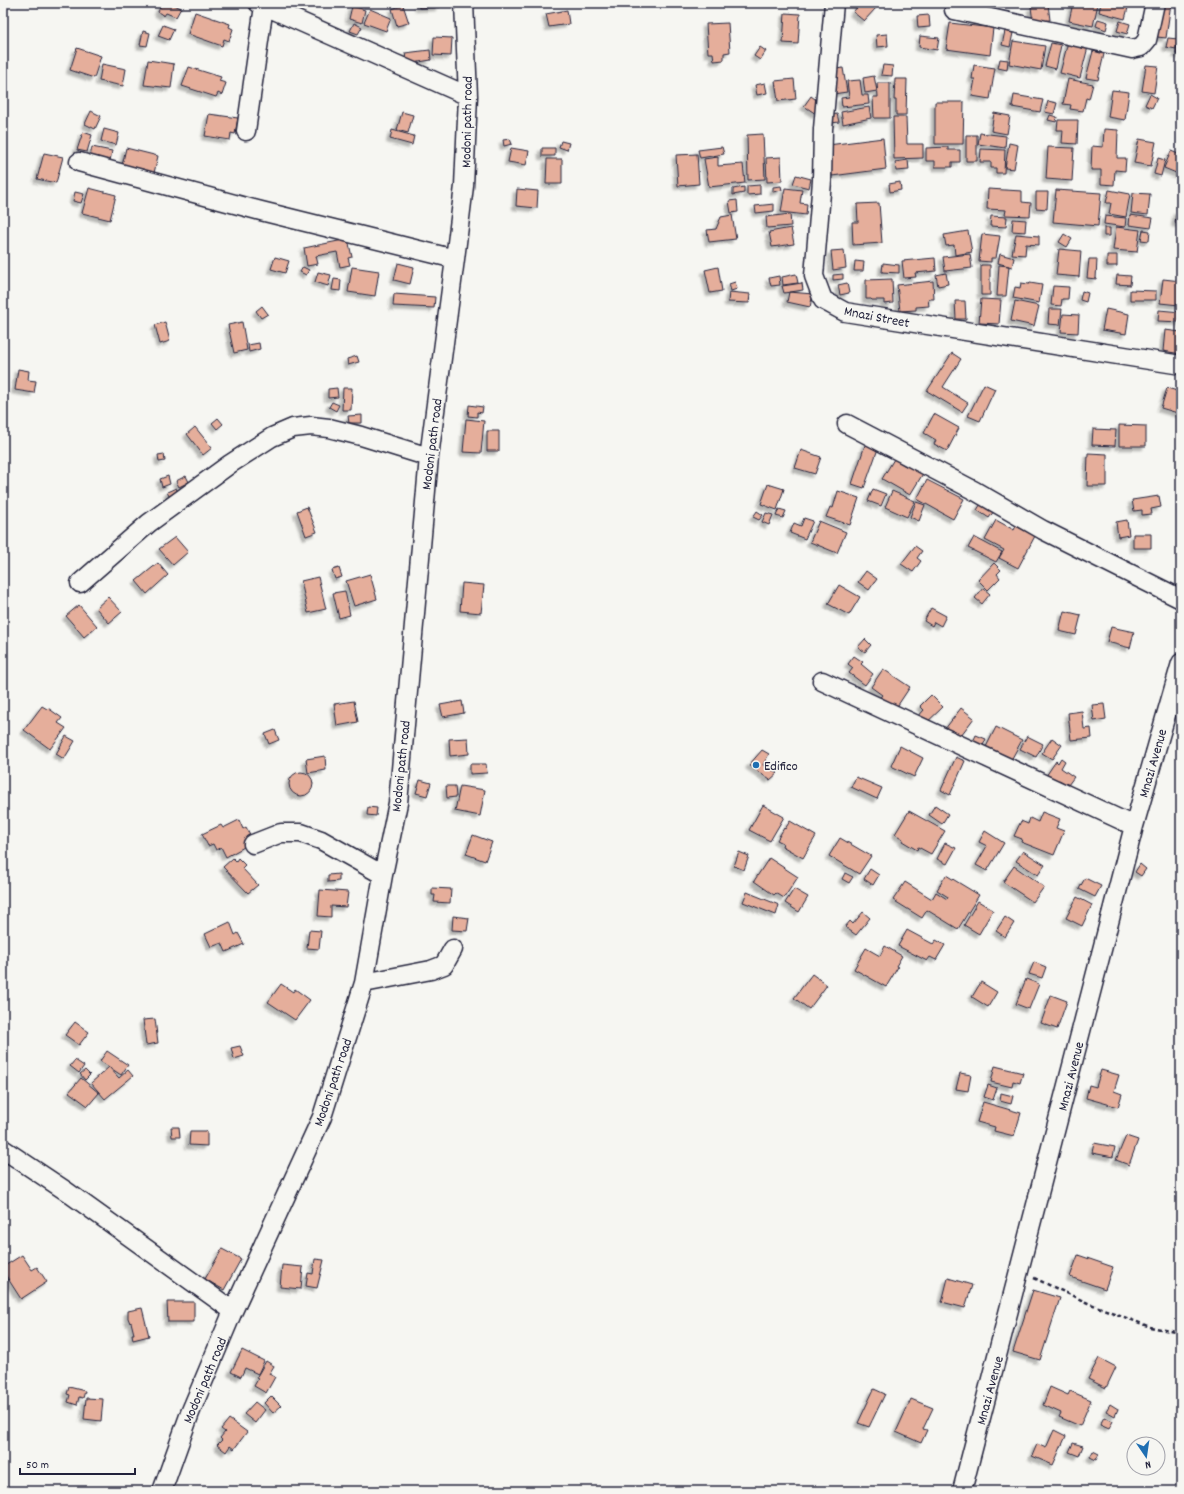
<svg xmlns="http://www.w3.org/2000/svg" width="1184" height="1494" font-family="Dekko,sans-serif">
  <defs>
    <filter id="shadow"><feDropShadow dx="-3.5" dy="3.5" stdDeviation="1" flood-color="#0004"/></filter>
  </defs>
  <rect width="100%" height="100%" fill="#f6f6f2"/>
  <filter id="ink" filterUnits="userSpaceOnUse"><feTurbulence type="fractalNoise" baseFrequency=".025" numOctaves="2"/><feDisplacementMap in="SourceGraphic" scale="8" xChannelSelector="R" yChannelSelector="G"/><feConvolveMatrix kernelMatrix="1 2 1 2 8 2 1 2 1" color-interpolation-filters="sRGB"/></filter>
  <g filter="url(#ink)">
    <!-- building -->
    <path fill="#e5ae9b" stroke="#22223b" filter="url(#shadow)" d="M165 3H170L181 8 176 17 166 13 164 16 158 12 161 5 164 6Z
      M419 3H439V7L419 8Z
      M861 3H870L876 8 864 21 853 12Z
      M1073 3 1098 4 1093 26 1069 21Z
      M1101 3 1129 4 1125 19 1099 12Z
      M1162 3H1171L1166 38 1157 37Z
      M1048 4 1050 20 1033 22 1031 7Z
      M403 5 409 23 397 26 392 9Z
      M352 6 365 10 362 23 349 19Z
      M370 9 391 18 386 31 364 23Z
      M567 10 569 24 549 27 546 14Z
      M195 12 230 24 229 27 233 29 229 41 224 39 222 46 188 34Z
      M785 13 800 14 798 44 783 43Z
      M929 15 930 27 918 28 917 16Z
      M1098 19 1108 22 1106 30 1096 26Z
      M1120 21 1130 24 1127 34 1117 31Z
      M354 23 362 27 358 34 350 31Z
      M728 23 730 52 724 53V60L714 61 713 53H708L706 24Z
      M950 23 993 28 990 55 946 49Z
      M163 25 174 29 169 40 158 36Z
      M1181 26V55L1176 54Z
      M143 31 150 33 147 46 140 45Z
      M1005 31 1013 33 1010 47 1002 45Z
      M887 34 888 46 877 47 876 35Z
      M920 36 939 38 937 50 919 47Z
      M434 37 452 38 451 56 433 55Z
      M1069 38 1089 43 1080 78 1060 73Z
      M1168 38 1178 39 1176 49 1166 47Z
      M1013 41 1045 46 1041 70 1009 64Z
      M1051 43 1061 45 1056 69 1045 66Z
      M760 47 766 51 760 60 754 56Z
      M77 48 101 56 94 78 70 70Z
      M430 50 431 60 407 64 405 53Z
      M1093 51 1104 54 1098 80 1086 78Z
      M1000 59 1008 60 1007 70 998 68Z
      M148 60 174 64 171 88 144 85Z
      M102 64 126 69 123 86 99 81Z
      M883 65 893 66 892 76 881 75Z
      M974 65 995 68 990 99 972 96 975 79H972Z
      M1146 65 1158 66 1154 93 1142 91Z
      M189 67 221 77 219 81 226 83 222 95 218 93 216 97 182 86Z
      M843 68 847 92 833 94 829 70Z
      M874 76 877 91 865 93 863 78Z
      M794 79 796 99 778 101 775 81Z
      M895 79H907L906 115H896V100H894Z
      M1068 79 1093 84 1089 99 1086 98 1083 111 1070 109 1071 105 1063 104Z
      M860 80 862 95H868L869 104 842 107 841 98 849 97 847 81Z
      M765 83 767 93 757 95 755 85Z
      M877 83H890V118H874L873 97H878Z
      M1112 90 1129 92 1125 120 1108 117Z
      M1150 94 1157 98 1152 108 1145 105Z
      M1014 95 1043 100 1040 112 1012 107Z
      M811 96 823 105 816 114 804 106Z
      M1048 101 1057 103 1054 114 1045 112Z
      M935 102H964L963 144H935Z
      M869 107 871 118 843 124 841 112Z
      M91 111 101 116 95 129 85 124Z
      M402 112 413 115 408 133 397 130Z
      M994 113 1010 116 1007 134 991 131Z
      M209 114 238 118 235 134 231 133 230 140 205 136Z
      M837 114 839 122 832 123 831 115Z
      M1050 115 1057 117 1056 122 1048 120Z
      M893 117H906L907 144H923V158L894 159Z
      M1058 120H1078L1077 144 1062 143 1063 130H1057Z
      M104 129 119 133 116 145 101 141Z
      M1104 129 1118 130 1117 158H1126L1125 171 1115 170 1114 185 1101 184V170H1091L1092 146 1103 147Z
      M392 130 414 136 412 145 390 139Z
      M83 132 92 135 87 152 77 150Z
      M980 133 1006 136 1005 148 978 144Z
      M763 134 765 179 748 180 747 135Z
      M966 135H977V161H966Z
      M883 138 886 169 832 176 828 145Z
      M510 139 512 144 504 146 503 140Z
      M1139 139 1156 142 1151 166 1134 163Z
      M561 141 569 143 567 150 559 147Z
      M1009 143 1018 145 1014 169 1005 168Z
      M92 147 112 151 110 161 90 157Z
      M722 147 724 154 700 158 698 150Z
      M948 147V150H960V162H952V167H935V161H926V148Z
      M1048 147 1074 148 1072 181 1046 179Z
      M126 148 158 156 154 173 121 170Z
      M511 148 529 151 526 165 508 162Z
      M542 148H555V156H542Z
      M981 149 1005 150 1004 173H996V168H991V162H980Z
      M1171 151 1181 155V175L1164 168Z
      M44 153 63 157 56 183 37 179Z
      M697 154 699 184 678 186 676 155Z
      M718 157V166L743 164 745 183 709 187 704 159Z
      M781 157 782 181 767 182 766 158Z
      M1158 158 1165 160 1161 176 1154 174Z
      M547 159H562V184H546Z
      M908 160 909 170 896 171 895 162Z
      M796 175 811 179 809 188 793 184Z
      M900 182 901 190 890 192 889 184Z
      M760 185V194L747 195V186Z
      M781 186 782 190 773 192V187Z
      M744 187V193L733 195V189Z
      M89 188 116 195 110 220 82 213Z
      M785 188 802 190 800 203 807 204 806 215 781 212Z
      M517 189 538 191 537 208 516 206Z
      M988 189 1022 191V202L1031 203 1030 216 1005 215 1006 210 987 209Z
      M1056 190 1101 193 1098 226 1053 222Z
      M1109 190 1130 194 1126 217 1109 214 1111 203H1106Z
      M75 192 84 194 81 203 73 201Z
      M1036 192H1048L1047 209 1036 208Z
      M1133 193 1150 194 1148 215 1131 213Z
      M737 200 738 212 731 213 729 201Z
      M879 203 882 243 853 245 852 222H858L857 204Z
      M774 204V211L756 213 755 206Z
      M1177 211 1181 212V224L1175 223Z
      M790 214 791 226 767 228 766 217Z
      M732 215 736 239 709 242 707 230 716 229 721 217Z
      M1130 215 1153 218 1151 228 1129 225Z
      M991 216 1007 217 1006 227 990 226Z
      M1105 216 1126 218 1125 227 1104 224Z
      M1013 219 1026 220 1025 232 1012 231Z
      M1116 227 1140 230 1137 252 1113 250Z
      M791 228 794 244 772 247 769 232Z
      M1104 228H1110V236H1104Z
      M1143 230 1150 231 1149 241 1141 240Z
      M968 231 972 252 955 255 954 245 946 246 944 235Z
      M982 234 1000 236 996 258H991V262L979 261Z
      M1016 234 1039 236V245L1026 244 1025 255 1012 254Z
      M1064 234 1072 239 1067 247 1059 242Z
      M348 239 352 257 348 258 350 265 340 267 337 252 316 256 318 264 307 266 304 248Z
      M1059 249 1081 251 1079 277 1056 275Z
      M844 250 846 268 833 270 831 251Z
      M970 254 972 268 945 271 943 257Z
      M1000 254 1014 258 1012 267 998 263Z
      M1107 255H1117V266H1107Z
      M275 257 289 261 285 273 271 269Z
      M935 258 936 271 915 273 916 277 904 278 902 261Z
      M1089 259H1097L1096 279 1087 278Z
      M855 261 864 262 863 271H854Z
      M398 263 414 267 410 284 394 280Z
      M883 263 899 265V273L882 272Z
      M981 265H990V295H981Z
      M999 265 1009 266 1006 296H997Z
      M303 267 309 270 306 275 300 272Z
      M352 267 379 271 375 296 348 292Z
      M718 267 722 291 710 293 705 270Z
      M318 272 331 275 328 286 315 282Z
      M946 273 948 284 938 286 936 275Z
      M796 274 798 283 783 285 782 277Z
      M843 274V279L833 280V275Z
      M1117 275 1131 276 1130 285 1116 284Z
      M779 276 780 285 771 286 769 278Z
      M334 279 341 280 340 291 332 290Z
      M892 279 893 303 884 304V300H872L871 299H866V280Z
      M1163 279 1181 281 1179 305 1160 303Z
      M933 281 934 299H928L929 306 916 307V310L900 311 897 285Z
      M735 282 737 289 731 291 729 284Z
      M802 283 803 290 784 293 782 286Z
      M847 283 849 293 840 295 838 285Z
      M1021 283 1029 284 1030 283 1042 285 1039 303 1013 298 1015 287 1020 288Z
      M1053 286 1069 287 1068 299H1062L1061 306 1051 305Z
      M1130 290 1156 291V300H1130Z
      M1082 291 1088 293 1086 302 1080 300Z
      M729 292 750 294 749 303 728 302Z
      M789 292 813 294 810 307 787 302Z
      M394 294 435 297 434 308 393 306Z
      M981 299 1001 300 999 324 979 323Z
      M955 301H965L966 319H956Z
      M1015 301 1039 306 1034 326 1011 321Z
      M262 306 268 314 261 318 256 311Z
      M1049 309H1062L1060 325 1048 324Z
      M1106 309 1129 314 1126 334 1102 330Z
      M1159 310 1181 312V322L1158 321Z
      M1063 314 1079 315 1078 333 1061 332Z
      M165 322 170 341 160 344 155 325Z
      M242 322 247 350 234 353 228 325Z
      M1165 330 1181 332V354L1163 351Z
      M259 343 260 349 249 352 248 345Z
      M952 353 961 359 943 387 968 403 962 412 927 391Z
      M357 356 359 362 348 365 347 359Z
      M18 369 29 371 28 380 36 381 34 393 15 390Z
      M984 384 995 389 980 421 968 416Z
      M337 388 338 397 328 398V389Z
      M343 388H352L351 410H342Z
      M1167 388 1181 392V414L1161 408Z
      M332 402 339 405 336 411 329 407Z
      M469 405 483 407 482 413 477 412V417L468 416Z
      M934 414 959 428 947 451 934 444 936 440 924 433Z
      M362 415V423H349L348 416Z
      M218 418 223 424 217 429 212 423Z
      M466 419 484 421 481 453 463 452Z
      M1119 425 1146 426V446H1119Z
      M195 427 212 448 203 455 187 434Z
      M1093 429 1116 430 1115 446 1092 445Z
      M487 431H499V451H487Z
      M866 442 879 446 864 488 852 484Z
      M801 450 821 457 815 474 795 468Z
      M1088 453 1107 454V486H1087Z
      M164 454 165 461 159 462 158 455Z
      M894 459 907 467 909 463 924 472 910 495 882 479Z
      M168 476 170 484 162 487 160 479Z
      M186 476 189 482 179 487 176 481Z
      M927 480 964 499 953 519 917 499Z
      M768 484 784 489 777 510 761 504Z
      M176 488 180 496 171 500 167 492Z
      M873 489 886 494 881 506 868 501Z
      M838 491 859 498 850 525 826 517 830 507 833 508Z
      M892 491 915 501 907 517 885 507Z
      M1159 496 1161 507 1151 509 1152 514 1142 515V510L1134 511 1132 500Z
      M916 502 925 505 919 521 910 517Z
      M982 502 994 511 989 518 977 510Z
      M307 507 317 532 306 536 297 511Z
      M779 509 786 511 783 518 776 516Z
      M757 511 763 515 759 520 753 517Z
      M766 513 773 515 769 525 762 522Z
      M804 518 813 521 805 539 790 533 794 523 801 526Z
      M996 520 1014 530 1016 526 1035 536 1018 568 999 558 1004 550 985 540Z
      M1127 520 1129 535 1118 537 1116 522Z
      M819 521 846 532 837 553 810 542Z
      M1133 534H1151V548H1133Z
      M175 537 188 552 173 565 159 549Z
      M974 537 1002 552 996 562 968 548Z
      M915 546 922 551 917 558 921 561 913 572 901 564Z
      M158 563 168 575 147 594 136 581Z
      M994 563 1001 570 997 574 1000 578 988 590 978 580Z
      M339 568 342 577 335 579 332 570Z
      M866 571 877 579 869 590 858 582Z
      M370 574 377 599 354 606 346 581Z
      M318 577 326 609 308 613 301 581Z
      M462 583 484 585 481 613 460 611Z
      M839 585 860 597 849 615 828 604Z
      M983 588 990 594 982 604 975 598Z
      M345 591 350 615 339 618 333 593Z
      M108 597 122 612 109 623 96 608Z
      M79 605 97 626 84 637 66 616Z
      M931 608 946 616 941 626 934 622 932 626 924 621Z
      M1064 611 1081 615 1076 635 1059 631Z
      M1111 627 1134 632 1130 648 1107 642Z
      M865 639 871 645 865 652 858 647Z
      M854 656 863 662 861 664 873 674 865 685 849 673 853 668 848 664Z
      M883 669 910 687 894 711 878 700 882 695 871 687Z
      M931 695 943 707 923 726 916 719 924 710 920 706Z
      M354 701 358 722 337 726 334 704Z
      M462 701 464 713 443 717 440 705Z
      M1104 704 1106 719 1094 721 1092 705Z
      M42 706 47 709 48 708 62 718 58 723 66 728 50 749 24 730Z
      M961 708 974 718 958 739 945 729Z
      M1082 711 1084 729 1091 728 1092 738 1071 740 1068 713Z
      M996 727 1022 740 1010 762 985 749Z
      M275 730 279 740 269 744 265 734Z
      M976 735 986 739 981 750 971 746Z
      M66 736 75 741 64 759 56 754Z
      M1027 736 1043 744 1036 757 1020 749Z
      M468 738 469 754 450 756 449 739Z
      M1052 738 1062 745 1052 759 1042 753Z
      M900 746 923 758 914 777 891 766Z
      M762 750 769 754 763 765 778 773 770 780 749 765Z
      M325 756 326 770 308 773 306 759Z
      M956 757 965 761 950 795 941 790Z
      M1061 758 1065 761 1061 768 1074 777 1068 785 1059 780 1056 783 1046 776 1056 761 1058 763Z
      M470 764H486L487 773 470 774Z
      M289 784a12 12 0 1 1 24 0a12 12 0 1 1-24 0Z
      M856 777 882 788 877 799 851 787Z
      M420 780 431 783 427 796 416 793Z
      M446 786H455L456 797 447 798Z
      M460 786 485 790 480 816 455 811Z
      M763 805 784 817 770 841 749 830Z
      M935 805 948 814 942 824 929 815Z
      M368 807 377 808 376 816 367 815Z
      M909 811 945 831 931 854 918 847 917 850 902 841 903 839 895 834Z
      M1042 812 1060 819 1056 828 1064 831 1054 855 1021 842 1022 839 1014 836 1021 821 1028 824 1030 818 1038 822Z
      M239 820 243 829 246 827 252 838 244 842 246 846 226 857 221 847 216 850 213 844 208 846 202 834 221 825 223 828Z
      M790 821 816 836 803 858 782 846 783 843 777 840 784 828 785 829Z
      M985 831 1004 843 987 871 976 865 987 846 979 842Z
      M473 835 492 842 485 861 466 854Z
      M840 838 871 856 859 874 829 856Z
      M945 843 956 848 947 864 937 859Z
      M1023 851 1045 865 1038 875 1016 861Z
      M739 852 749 856 744 870 734 866Z
      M233 858 236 861 238 858 245 865 242 868 258 885 248 893 223 867Z
      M769 858 798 877 784 898 776 893 774 895 754 881Z
      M1140 864 1146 869 1141 876 1135 872Z
      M1014 866 1044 887 1033 902 1003 882Z
      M870 869 879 875 873 885 864 879Z
      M845 873 853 877 849 883 842 879Z
      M339 874V881L328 882V875Z
      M946 875 979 895 958 929 927 910 922 918 893 900 905 882 932 899 936 892 947 899 948 897 937 890Z
      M1085 878 1101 886 1095 897 1079 889Z
      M432 888 451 889 450 903 434 902 435 895H432Z
      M794 889 808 897 799 912 785 903Z
      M320 890 348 892 346 907 331 906V917L318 916Z
      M747 892 779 905 776 915 743 902Z
      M1077 897 1092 905 1082 926 1066 918Z
      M978 901 993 910 979 934 964 925Z
      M863 912 870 918 856 935 845 927 850 921 853 924Z
      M453 916 469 918 467 931 452 930Z
      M1005 917 1014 923 1005 937 996 931Z
      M230 922 235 935 238 933 244 944 226 952 222 943 211 947 205 934Z
      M309 930 321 931 319 949 307 948Z
      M907 930 933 944 936 940 945 945 936 960 930 957 927 961 898 946Z
      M885 946 902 956 896 966 898 967 886 987 854 969 866 948 880 956Z
      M1034 962 1046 967 1042 978 1029 974Z
      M812 974 827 985 809 1009 794 998Z
      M1026 979 1039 984 1029 1009 1016 1004Z
      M981 982 997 992 988 1007 972 997Z
      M281 984 293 992 295 989 310 1000 295 1020 268 1002Z
      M1051 995 1067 1001 1057 1029 1041 1023Z
      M155 1019 158 1043 146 1045 143 1020Z
      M75 1022 89 1032 79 1045 65 1035Z
      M240 1046 244 1056 234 1059 231 1048Z
      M107 1051 128 1065 121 1075 100 1061Z
      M75 1060 84 1066 79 1073 70 1066Z
      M995 1066 1023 1073 1020 1083 1013 1081 1012 1087 991 1082Z
      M109 1067 119 1078 128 1070 133 1076 105 1099 91 1083Z
      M85 1070 90 1075 85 1080 80 1074Z
      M1101 1070 1119 1075 1114 1091 1122 1094 1118 1107 1086 1098 1089 1085 1096 1087Z
      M960 1073 971 1075 968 1091 956 1089Z
      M81 1078 99 1093 88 1106 69 1092Z
      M988 1085 997 1088 993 1100 984 1097Z
      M1001 1093 1013 1096 1011 1104 1000 1101Z
      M983 1102 1021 1113 1014 1136 994 1131 995 1127 977 1122Z
      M171 1127H179L180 1137H172Z
      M190 1131H207V1146L189 1145Z
      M1126 1136 1138 1140 1129 1165 1116 1160Z
      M1094 1143 1115 1147 1113 1157 1092 1153Z
      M222 1249 241 1259 224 1290 205 1279Z
      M22 1255 32 1270 37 1267 47 1282 21 1299 3 1271V1267Z
      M1078 1255 1113 1267 1105 1289 1070 1277Z
      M315 1259 324 1260 317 1288 306 1286 308 1273 313 1274Z
      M282 1265 303 1267 301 1289 280 1287Z
      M948 1278 972 1285 965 1308 942 1302Z
      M1033 1290 1060 1298 1040 1360 1013 1352Z
      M167 1302H194V1322H168Z
      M142 1308 149 1336 133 1340 132 1334H134L131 1322 130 1323 128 1318V1311Z
      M242 1350 264 1361 258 1374 245 1368 241 1377 231 1372Z
      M1099 1358 1116 1367 1106 1388 1088 1379Z
      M266 1361 274 1366 269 1374 275 1377 266 1393 254 1386 258 1379 256 1378Z
      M69 1387 85 1391 83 1398 79 1397 77 1405 68 1402 70 1395 67 1394Z
      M1050 1387 1068 1395 1070 1391 1091 1400 1080 1426 1059 1417 1061 1413 1043 1405Z
      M874 1389 885 1394 869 1427 858 1423Z
      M271 1396 281 1406 273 1413 264 1403Z
      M86 1398 103 1399 101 1421 84 1419Z
      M911 1399 933 1408 923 1429 927 1430 921 1443 896 1432Z
      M255 1402 265 1410 255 1423 244 1414Z
      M1110 1404 1118 1409 1115 1416 1106 1411Z
      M1104 1417 1113 1421 1109 1429 1100 1425Z
      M229 1419 247 1432 234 1449 230 1446 226 1452 217 1445 222 1440 220 1438 225 1432 221 1429Z
      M1054 1430 1066 1436 1053 1465 1032 1456 1037 1444 1046 1448Z
      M1073 1443 1083 1446 1079 1456 1069 1452Z
      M1093 1451 1099 1454 1096 1460 1090 1457Z"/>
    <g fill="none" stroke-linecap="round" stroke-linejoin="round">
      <!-- minor casing -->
      <g stroke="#22223b" stroke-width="21">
        <path id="minor" d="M258 3 468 96
          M834 3 823 129 822 181 814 276 823 300 845 312 1181 365
          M954 10 1132 49 1141 47 1147 40 1155 3
          M246 131 264 6
          M79 162 261 211 455 259
          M847 424 975 491 1043 530 1181 599
          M80 583 149 523 230 464 272 437 293 428 311 426 329 428 361 436 429 457
          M822 681 1134 826
          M253 844 281 833H301L321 840 383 875
          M364 983 431 970 444 965 453 949
          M3 1149 66 1191 233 1311
          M162 1491 190 1413 233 1311 322 1117 364 983 383 875 398 803 429 457 455 259 464 186 468 96 464 3
          M962 1491 1134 826 1181 663"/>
      </g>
      <!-- path -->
      <path stroke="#22223b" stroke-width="2.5" stroke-dasharray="4 3" stroke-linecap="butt" d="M1034 1278 1088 1303 1150 1327 1181 1333"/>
      <!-- minor -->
      <use href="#minor" stroke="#f6f6f2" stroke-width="18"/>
    </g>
  </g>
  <!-- markers -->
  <circle fill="#1f6fb2" stroke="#f6f6f2" stroke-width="1.5" cx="756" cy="765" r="4"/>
  <g text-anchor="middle" stroke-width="3" stroke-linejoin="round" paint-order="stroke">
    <!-- street labels -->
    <g font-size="14" fill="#22223b" stroke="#f6f6f2">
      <text transform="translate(466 122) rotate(-89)" y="5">Modoni path road</text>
      <text transform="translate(877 316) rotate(11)" y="5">Mnazi Street</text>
      <text transform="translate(431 444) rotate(-83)" y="5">Modoni path road</text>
      <text transform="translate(1152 763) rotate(-74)" y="5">Mnazi Avenue</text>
      <text transform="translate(400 766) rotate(-84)" y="5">Modoni path road</text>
      <text transform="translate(1070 1076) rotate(-76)" y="5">Mnazi Avenue</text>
      <text transform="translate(332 1082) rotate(-71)" y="5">Modoni path road</text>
      <text transform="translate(204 1380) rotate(-67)" y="5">Modoni path road</text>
      <text transform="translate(989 1390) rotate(-75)" y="5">Mnazi Avenue</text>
    </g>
    <!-- poi labels -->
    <g font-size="14" fill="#22223b" stroke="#f6f6f2" text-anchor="start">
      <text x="764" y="770">Edifico</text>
    </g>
  </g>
  <!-- margin -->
  <rect width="1184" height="1494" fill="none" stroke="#f6f6f2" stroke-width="16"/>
  <rect x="8" y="8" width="1168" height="1478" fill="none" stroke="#22223b" stroke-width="1.5" filter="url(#ink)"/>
  <!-- north arrow -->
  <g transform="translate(1146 1456) rotate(167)"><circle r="19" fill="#f6f6f2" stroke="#a1a1a9"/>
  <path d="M0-3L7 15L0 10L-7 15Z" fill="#1f6fb2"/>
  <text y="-6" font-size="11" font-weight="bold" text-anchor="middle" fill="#22223b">N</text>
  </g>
  <!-- scale -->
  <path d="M20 1468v6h115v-6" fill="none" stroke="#22223b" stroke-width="2"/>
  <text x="26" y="1468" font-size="12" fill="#22223b" stroke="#f6f6f2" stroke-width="3" paint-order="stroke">50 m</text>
</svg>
